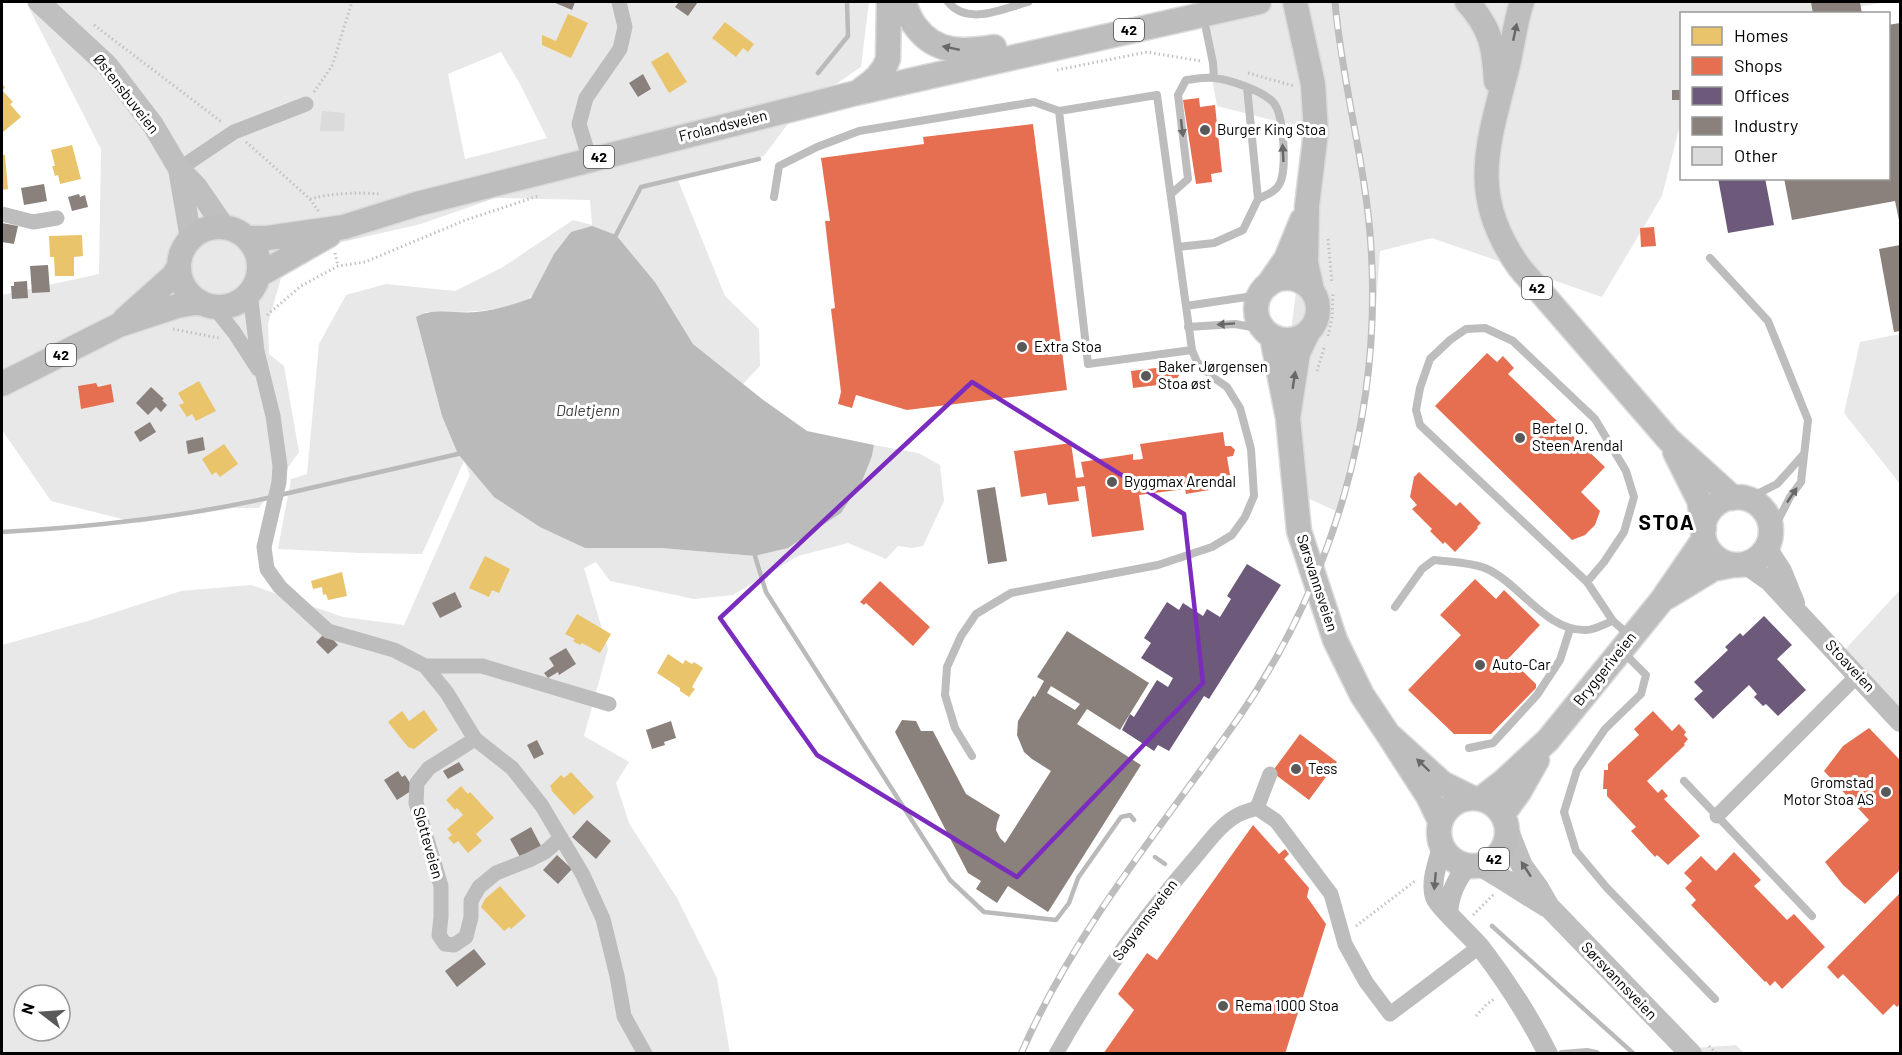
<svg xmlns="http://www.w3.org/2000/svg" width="1902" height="1055" font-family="Barlow,sans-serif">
  <rect width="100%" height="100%" fill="#fff"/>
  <!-- green -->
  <path fill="#e8e8e8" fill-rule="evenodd" d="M26 2H869L861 67 798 110 764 156 677 178 725 296 759 329 760 366 743 384 693 344 655 282 616 235 535 292C520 315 451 312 425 312L585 548H661L755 556 788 548 841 513 872 456 874 445 918 453 940 465 944 501 923 546 912 548 898 546 886 559 848 543 798 556 733 595 694 599 610 581 596 562 584 568 608 649 584 736 629 762 616 783 629 823 677 898 717 978 730 1053H2V645L91 620 181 591 251 585 343 617 404 625 470 475 464 461 422 554 360 553 278 549 291 479 307 474 319 344 346 295 386 284 455 291 503 267 573 220 592 225 590 200 495 198 421 224 325 246 281 278 268 324 269 354 284 366 299 452 259 508H234L138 523 51 501 2 430V295L99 274 101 149ZM501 52 520 84 547 138 465 159 448 74ZM24 995H60V1031H24Z
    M1198 2H1885L1827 13 1682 14 1681 121 1662 196 1602 297 1432 238 1380 251 1371 377 1336 511 1292 491 1280 413 1309 194 1312 130 1217 106Z
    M1900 334V484L1844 413 1860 342Z
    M1900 590V714L1839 656Z
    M1736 1045 1744 1053H1698L1694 1048Z"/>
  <!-- water -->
  <path fill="#bababa" d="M592 226 616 235 655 282 693 344 762 399 807 431 874 445 872 456 862 481 841 513 788 548 755 556 661 548H585L540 527 494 497 458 454 442 416 416 317C434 307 456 314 476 312 495 310 513 305 531 298L554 254 571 232Z"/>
  <!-- homes -->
  <path fill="#e9c46a" d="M568 14 588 23 571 58 542 45V35L556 41Z
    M725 22 754 44 748 52 743 48 736 57 712 38Z
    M668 52 687 82 669 93 651 62Z
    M2 83 5 88 2 90 13 102 10 104 21 117 3 132 2 131Z
    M72 145 81 179 60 184 58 175 55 176 52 166H55L51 150Z
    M2 155H5L8 189 2 190Z
    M82 235 83 256 74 257V276H55L54 257H50L49 236Z
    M199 381 216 411 196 421 192 414 187 417 179 405 184 403 178 393Z
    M224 444 238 464 220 477 216 472 212 475 202 459Z
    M485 556 510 569 499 593 492 590 489 597 469 588Z
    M342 572 347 596 328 600 326 594 323 595 322 587 313 589 311 581Z
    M577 614 611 634 600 653 582 643 580 645 573 641 575 639 565 634Z
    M668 654 683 664 685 660 692 664 694 662 703 668 692 687 695 689 689 697 680 691V688L657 673Z
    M424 710 438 730 414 749 408 747 388 722 402 711 409 721Z
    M571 772 594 797 574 815 551 790 552 789 550 786 561 775 564 778Z
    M461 786 468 794 470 792 494 818 476 834 482 841 468 853 458 841 454 844 448 838 452 835 447 829 463 815 457 808 455 810 446 800Z
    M500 886 526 916 511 929 509 927 504 931 481 907 485 899Z"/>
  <!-- shops -->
  <path fill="#e76f51" d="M1199 98 1200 107 1215 105 1222 172 1211 174 1212 182 1196 184 1183 100Z
    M1033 124 1067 390 907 410 856 395 852 408 838 404 841 392 831 309 835 308 825 221H830L821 158 924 144 923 137Z
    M1654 227 1656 246 1641 247 1640 228Z
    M1487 353 1497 362 1503 356 1514 368 1508 374 1605 467 1581 492 1600 511 1595 525 1585 535 1572 540 1435 406Z
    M1172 366 1178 370 1179 375 1175 383 1133 388 1131 371Z
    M96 383 98 387 111 384 114 402 81 409 78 386Z
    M1223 432 1225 446H1231L1235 450 1233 456 1227 457 1230 475 1213 477 1215 489 1186 494 1185 489 1139 495 1144 530 1092 537 1085 486 1077 487 1079 501 1048 505 1046 493 1021 497 1014 451 1071 443 1076 478 1084 477 1081 462 1133 454V460L1143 459 1140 444Z
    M1419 472 1456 506 1460 502 1481 523 1477 527 1478 528 1455 552 1445 542 1443 544 1430 531 1432 529 1412 509 1417 505 1410 497 1414 477Z
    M1475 579 1496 599 1504 590 1540 625 1509 658 1536 684V688L1491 734H1454L1408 690 1461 635 1440 615Z
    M880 581 930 627 913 646 866 603 864 605 860 602Z
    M1653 711 1672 731 1679 724 1686 732 1684 735 1688 739 1684 744 1685 745 1647 781 1658 793 1662 789 1668 796 1664 799 1700 836 1668 865 1657 855 1655 857 1631 831 1636 827 1607 796V789H1603L1604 770H1608V764L1639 735 1634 729Z
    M1869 728 1900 760V870L1865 904 1843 885 1825 862 1869 820 1824 771 1843 746Z
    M1300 734 1337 762 1309 800 1272 772Z
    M1253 825 1279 854 1285 849 1289 854 1284 859 1309 888 1307 897 1326 924 1285 1054H1103L1134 1010 1118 994 1147 953 1157 960Z
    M1734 852 1761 880 1754 886 1787 920 1794 914 1825 947 1782 989 1775 981 1770 986 1766 981 1765 982 1691 905 1696 900 1685 888 1692 881 1684 873 1701 856 1716 871Z
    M1900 893V1004L1897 1007 1894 1004 1883 1015 1843 974 1838 979 1827 967Z"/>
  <!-- offices -->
  <path fill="#6d597a" d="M1718 178H1765L1774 225 1728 233Z
    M1247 564 1281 585 1209 699 1204 696 1169 751 1158 745 1154 751 1122 730 1130 714 1134 717 1157 680 1168 687 1173 678 1141 658 1151 643 1144 638 1167 602 1179 610 1183 603 1203 616 1207 609 1220 617 1231 599 1227 596Z
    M1764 616 1792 645 1777 659 1806 690 1778 716 1766 704 1763 706 1754 697 1757 694 1749 685 1713 719 1694 699 1703 691 1694 682 1728 650 1725 647 1740 633 1743 636Z"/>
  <!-- industry -->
  <path fill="#8a817c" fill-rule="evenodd" d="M553 2H575L572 10Z
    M679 2H698L688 16 675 7Z
    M1811 2H1860L1862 14H1813Z
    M1900 23V225L1895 201 1792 220 1784 178H1888V25Z
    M643 74 651 89 638 97 629 83Z
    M1672 90H1681L1682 100H1672Z
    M44 184 47 201 24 205 21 188Z
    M79 194 80 197 85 195 88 207 72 211 68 197Z
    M2 223 18 226 14 244 2 242Z
    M1900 245V331L1894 332 1879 249Z
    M48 265 50 292 32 293 30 266Z
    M27 281 28 298 12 299 11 286H14V282Z
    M151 387 164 399 162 400 167 405 161 412 156 407 148 415 136 403Z
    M150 422 156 432 140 442 134 432Z
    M203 437 205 450 188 454 186 441Z
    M995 487 1007 561 988 564 977 490Z
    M455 592 462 607 440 618 432 603Z
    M1067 631 1149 683 1120 730 1087 709 1077 724 1141 765 1048 912 1008 886 997 903 976 889 981 881 968 873 895 732 902 720 916 721 921 731H933L966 794 1000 815 997 823 996 830 1000 838 1005 843 1051 771 1032 759 1024 752 1017 735 1018 721 1033 696 1035 697 1044 681 1037 677ZM1051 686 1080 704 1075 710 1047 693Z
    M326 632 338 645 328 654 316 642Z
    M566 648 576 664 559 675 558 672 548 678 544 673 554 666 549 658Z
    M671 721 676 738 664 742 665 745 652 749 646 730Z
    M537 740 544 754 534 759 527 745Z
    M459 762 464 770 448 779 443 771Z
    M398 771 402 777 405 775 414 789 397 800 384 780Z
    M587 820 611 841 596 859 572 837Z
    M531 827 541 846 520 857 510 839Z
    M557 855 572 869 558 884 543 870Z
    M474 949 486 964 457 987 445 971Z"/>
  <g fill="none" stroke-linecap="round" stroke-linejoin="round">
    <!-- stream -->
    <path stroke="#bababa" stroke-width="4.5" d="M818 73 848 36 847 2
      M616 235 641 187 759 159
      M280 495 458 454
      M2 532C92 527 184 517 272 497
      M755 556 766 592 950 880 984 912 1056 920 1069 903 1078 878 1121 817 1130 815 1134 820
      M1155 857 1165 864
      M1492 926 1634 1054"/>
  </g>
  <!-- building -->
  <path fill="#dbdbdb" d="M322 111 345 113 344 131H320Z"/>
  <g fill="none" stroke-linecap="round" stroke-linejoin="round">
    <!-- primary casing -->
    <g stroke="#dbdbdb" stroke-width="27">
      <path id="primary" d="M903 2C907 10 910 20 916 27 936 54 964 52 994 47
        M1295 2 1313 84 1316 132 1307 206 1306 263 1312 290
        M1467 2C1491 28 1494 47 1496 81
        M1522 2C1515 22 1513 44 1508 65 1488 145 1467 195 1520 268L1669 440 1733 498
        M861 90C873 81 883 74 888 59L889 2
        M179 267a40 40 0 1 1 80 0a40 40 0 1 1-80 0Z
        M247 238H267L344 227 417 204 856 93 1259 2
        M259 275 329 235
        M1256 309a31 31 0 1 1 62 0a31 31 0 1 1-62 0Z
        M1268 285 1286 259 1302 220
        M125 319 173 276 179 267
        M1272 337 1288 418 1298 353 1307 334
        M2 384 119 325 177 306 200 302
        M1288 418 1299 531 1335 640 1362 695 1388 734
        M1675 452 1699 500 1704 528
        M1703 531a34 34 0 1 1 68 0a34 34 0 1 1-68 0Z
        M1667 597 1713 569 1733 565
        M1439 832a34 34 0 1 1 68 0a34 34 0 1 1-68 0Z
        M1482 798 1504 781 1548 740 1662 600 1704 539
        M1503 814 1519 792 1537 760
        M1440 821 1428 796 1388 734 1442 783 1470 797"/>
    </g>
    <!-- path -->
    <path stroke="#c2c2c2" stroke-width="3" stroke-dasharray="1.5 3" stroke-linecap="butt" d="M94 25 223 123
      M1057 70 1147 52 1201 61
      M1248 73 1294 86
      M314 92 332 66 352 2
      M246 142 310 199 319 212
      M310 199C332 193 358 192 380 194
      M1328 239 1332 283
      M335 253 338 266
      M267 315 301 286 338 266 365 262 463 221 538 196
      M173 329 219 338
      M1328 336 1332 318 1333 292
      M1317 371 1325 345
      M1473 915 1494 894
      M1356 926 1415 881
      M1476 1016 1486 1005 1495 998
      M1709 1046 1717 1054"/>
    <!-- service -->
    <path stroke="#bdbdbd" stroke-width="8" d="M948 2C968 26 1002 9 1028 2
      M1206 29 1213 63 1214 78
      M1059 111 1088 364 1192 350
      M1171 194 1188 179 1178 95 1186 80C1195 79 1205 77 1214 78 1231 80 1261 90 1273 102 1284 114 1287 169 1280 183 1276 192 1266 195 1258 199
      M774 197 779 166 817 147 859 131 1034 102 1059 111 1157 95 1192 350 1197 362 1214 378 1227 387 1240 408 1251 449 1254 496 1245 517 1232 535 1212 547 1158 565 1011 593 976 614 961 636 947 667 945 695 955 728 972 756
      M1178 247 1214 243 1243 230 1258 199 1247 87
      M1710 258 1768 321 1808 420 1801 482 1790 497 1771 534
      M1186 306 1260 295
      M1188 327 1235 324 1263 329
      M1747 499 1777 484 1804 454
      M1587 582 1604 562 1624 532 1634 497 1626 471 1595 419 1513 341 1485 328 1466 329 1450 340 1430 359 1420 388 1416 410 1420 425 1587 582 1613 621 1630 636
      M1395 607 1422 569 1434 560C1451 562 1469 562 1485 568 1520 583 1545 631 1586 630 1595 630 1604 624 1613 621
      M1624 653 1646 675 1641 694 1605 729 1577 770 1564 812 1576 851 1607 888 1715 999
      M1469 748 1493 743 1537 695 1560 660 1570 629
      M1684 781 1812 916
      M1562 1054 1587 1052 1596 1054"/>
    <!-- minor -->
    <path stroke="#bdbdbd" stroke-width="15" d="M590 160 579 124 586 98 620 49 625 27 619 2
      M179 169 234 132 306 104
      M2 214 33 222 57 218
      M250 293 257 351 273 416 280 466 279 482 264 547 267 569 280 587 328 631 394 650 425 666 447 693 475 739 512 768 542 806 583 875 603 919 617 976 624 1016 645 1054
      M214 307 234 332 258 369
      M425 666H482L609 704
      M475 739 429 768 417 783 416 803 441 886V917L439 935 445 944 454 945 466 937 471 917V901L479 887 496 873 529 860 545 852 561 838
      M1257 808 1270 774
      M1717 816 1858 675
      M1056 1054C1095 984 1142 919 1194 859 1207 844 1219 826 1236 816 1242 812 1251 810 1257 808L1276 821 1331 894 1345 944 1366 982 1390 1014 1479 947"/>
    <!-- tertiary -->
    <path stroke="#bdbdbd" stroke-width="20" d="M1767 548 1782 571 1795 603
      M1745 564 1769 581 1900 722
      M1442 847C1438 862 1430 882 1435 897 1438 906 1472 937 1481 948 1507 982 1529 1016 1548 1054
      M1448 912C1450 893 1456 881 1467 866"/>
    <!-- secondary -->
    <path stroke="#bfbfbf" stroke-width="22" d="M39 2 107 65 153 125 179 169 196 186 224 227
      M179 169 191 239
      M1507 829 1522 866 1538 888 1549 907 1691 1054
      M1481 866C1503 878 1524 893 1546 906"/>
    <!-- primary -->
    <use href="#primary" stroke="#bdbdbd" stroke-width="24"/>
    <!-- rail casing -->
    <g stroke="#bdbdbd" stroke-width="7">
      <path id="rail" d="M1021 1054C1074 931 1161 828 1237 720 1333 582 1382 415 1371 247 1366 164 1342 84 1335 2"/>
    </g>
    <!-- rail -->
    <use href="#rail" stroke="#fff" stroke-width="4.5" stroke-dasharray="14" stroke-linecap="butt"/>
  </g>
  <!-- one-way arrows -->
  <defs><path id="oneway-solid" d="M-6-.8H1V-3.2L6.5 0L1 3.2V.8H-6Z" transform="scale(1.5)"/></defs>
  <g fill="#686868">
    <use href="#oneway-solid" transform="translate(1515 32) rotate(-78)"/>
    <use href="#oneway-solid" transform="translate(951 48) rotate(-168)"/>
    <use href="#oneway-solid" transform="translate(1182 128) rotate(83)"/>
    <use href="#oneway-solid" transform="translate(1283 153) rotate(-93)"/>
    <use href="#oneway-solid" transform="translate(1226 324) rotate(176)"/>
    <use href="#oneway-solid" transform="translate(1294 380) rotate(-81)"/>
    <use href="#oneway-solid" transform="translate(1792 495) rotate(-56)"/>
    <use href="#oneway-solid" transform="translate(1423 765) rotate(-136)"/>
    <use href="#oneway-solid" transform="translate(1435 881) rotate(95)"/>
  </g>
  <use fill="#696969" href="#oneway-solid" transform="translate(1526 869) rotate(-123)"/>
  <!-- marked area -->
  <path fill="none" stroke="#7b2cbf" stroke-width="4.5" stroke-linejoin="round" d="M972 382 1184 514 1203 683 1017 877 817 755 720 618Z"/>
  <!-- markers -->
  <g fill="#595959" stroke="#fff" stroke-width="2">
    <circle cx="1205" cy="130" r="6"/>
    <circle cx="1022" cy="347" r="6"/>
    <circle cx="1146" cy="376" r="6"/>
    <circle cx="1520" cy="438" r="6"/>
    <circle cx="1112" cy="482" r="6"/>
    <circle cx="1480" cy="665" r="6"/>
    <circle cx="1296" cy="769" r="6"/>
    <circle cx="1886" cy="792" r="6"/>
    <circle cx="1223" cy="1006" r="6"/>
  </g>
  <g text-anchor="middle" stroke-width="6" stroke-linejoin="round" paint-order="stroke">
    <!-- shield labels -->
    <g fill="#fff" stroke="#4c4c4c" stroke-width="1.5">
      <rect x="1114" y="19" width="30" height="22" rx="4.5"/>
      <rect x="584" y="146" width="30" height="22" rx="4.5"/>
      <rect x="1522" y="277" width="30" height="22" rx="4.5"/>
      <rect x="46" y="344" width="30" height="22" rx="4.5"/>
      <rect x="1479" y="848" width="30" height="22" rx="4.5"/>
    </g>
    <g font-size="14" font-weight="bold" fill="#000">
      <text x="1129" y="35">42</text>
      <text x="599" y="162">42</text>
      <text x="1537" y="293">42</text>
      <text x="61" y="360">42</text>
      <text x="1494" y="864">42</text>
    </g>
    <!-- street labels -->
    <g font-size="15" fill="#000" stroke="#fff">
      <text transform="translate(126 94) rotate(52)" y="5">Østensbuveien</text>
      <text transform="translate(723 126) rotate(-14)" y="5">Frolandsveien</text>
      <text transform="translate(1317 583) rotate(72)" y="5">Sørsvannsveien</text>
      <text transform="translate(1850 666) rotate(47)" y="5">Stoaveien</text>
      <text transform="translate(1605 669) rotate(-51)" y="5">Bryggeriveien</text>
      <text transform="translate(428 843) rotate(74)" y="5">Slotteveien</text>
      <text transform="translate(1145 920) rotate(-53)" y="5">Sagvannsveien</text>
      <text transform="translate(1619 981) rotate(46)" y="5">Sørsvannsveien</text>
    </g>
    <!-- poi labels -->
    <g font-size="15" fill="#000" stroke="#fff" text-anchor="start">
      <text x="1217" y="135">Burger King Stoa</text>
      <text x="1034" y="352">Extra Stoa</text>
      <text x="1158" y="372">Baker Jørgensen<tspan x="1158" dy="17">Stoa øst</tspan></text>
      <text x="1532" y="434">Bertel O.<tspan x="1532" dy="17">Steen Arendal</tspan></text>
      <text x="1124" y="487">Byggmax Arendal</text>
      <text x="1492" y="670">Auto-Car</text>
      <text x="1308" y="774">Tess</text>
      <text x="1874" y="788" text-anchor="end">Gromstad<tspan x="1874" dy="17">Motor Stoa AS</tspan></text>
      <text x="1235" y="1011">Rema 1000 Stoa</text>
    </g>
    <!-- water labels -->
    <g font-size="16" font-style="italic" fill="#3d3d3d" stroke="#fff">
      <text x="588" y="416">Daletjenn</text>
    </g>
    <!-- district labels -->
    <g font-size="21" font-weight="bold" letter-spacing="1.5" fill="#000" stroke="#fff">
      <text x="1667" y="530">STOA</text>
    </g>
  </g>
  <!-- border -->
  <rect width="1902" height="1055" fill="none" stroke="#000000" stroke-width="6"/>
  <!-- legend -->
  <rect x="1680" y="12" width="210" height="168" fill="#ffffff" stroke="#999999" stroke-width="1.5"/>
  <rect x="1692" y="27" width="30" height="18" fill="#e9c46a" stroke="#999999" stroke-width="1.5"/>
  <text x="1734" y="42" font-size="18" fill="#000000">Homes</text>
  <rect x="1692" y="57" width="30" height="18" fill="#e76f51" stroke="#999999" stroke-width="1.5"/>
  <text x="1734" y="72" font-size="18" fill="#000000">Shops</text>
  <rect x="1692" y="87" width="30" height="18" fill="#6d597a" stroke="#999999" stroke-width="1.5"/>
  <text x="1734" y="102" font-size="18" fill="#000000">Offices</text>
  <rect x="1692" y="117" width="30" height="18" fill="#8a817c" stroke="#999999" stroke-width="1.5"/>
  <text x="1734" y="132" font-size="18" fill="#000000">Industry</text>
  <rect x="1692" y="147" width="30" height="18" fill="#dbdbdb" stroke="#999999" stroke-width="1.5"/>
  <text x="1734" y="162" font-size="18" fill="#000000">Other</text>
  <!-- north arrow -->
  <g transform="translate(42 1013) rotate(287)"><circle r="28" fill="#ffffff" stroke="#999999" stroke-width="1.5"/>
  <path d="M0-4.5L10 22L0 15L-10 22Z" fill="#595959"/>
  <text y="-9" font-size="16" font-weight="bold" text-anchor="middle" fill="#000000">N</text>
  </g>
</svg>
